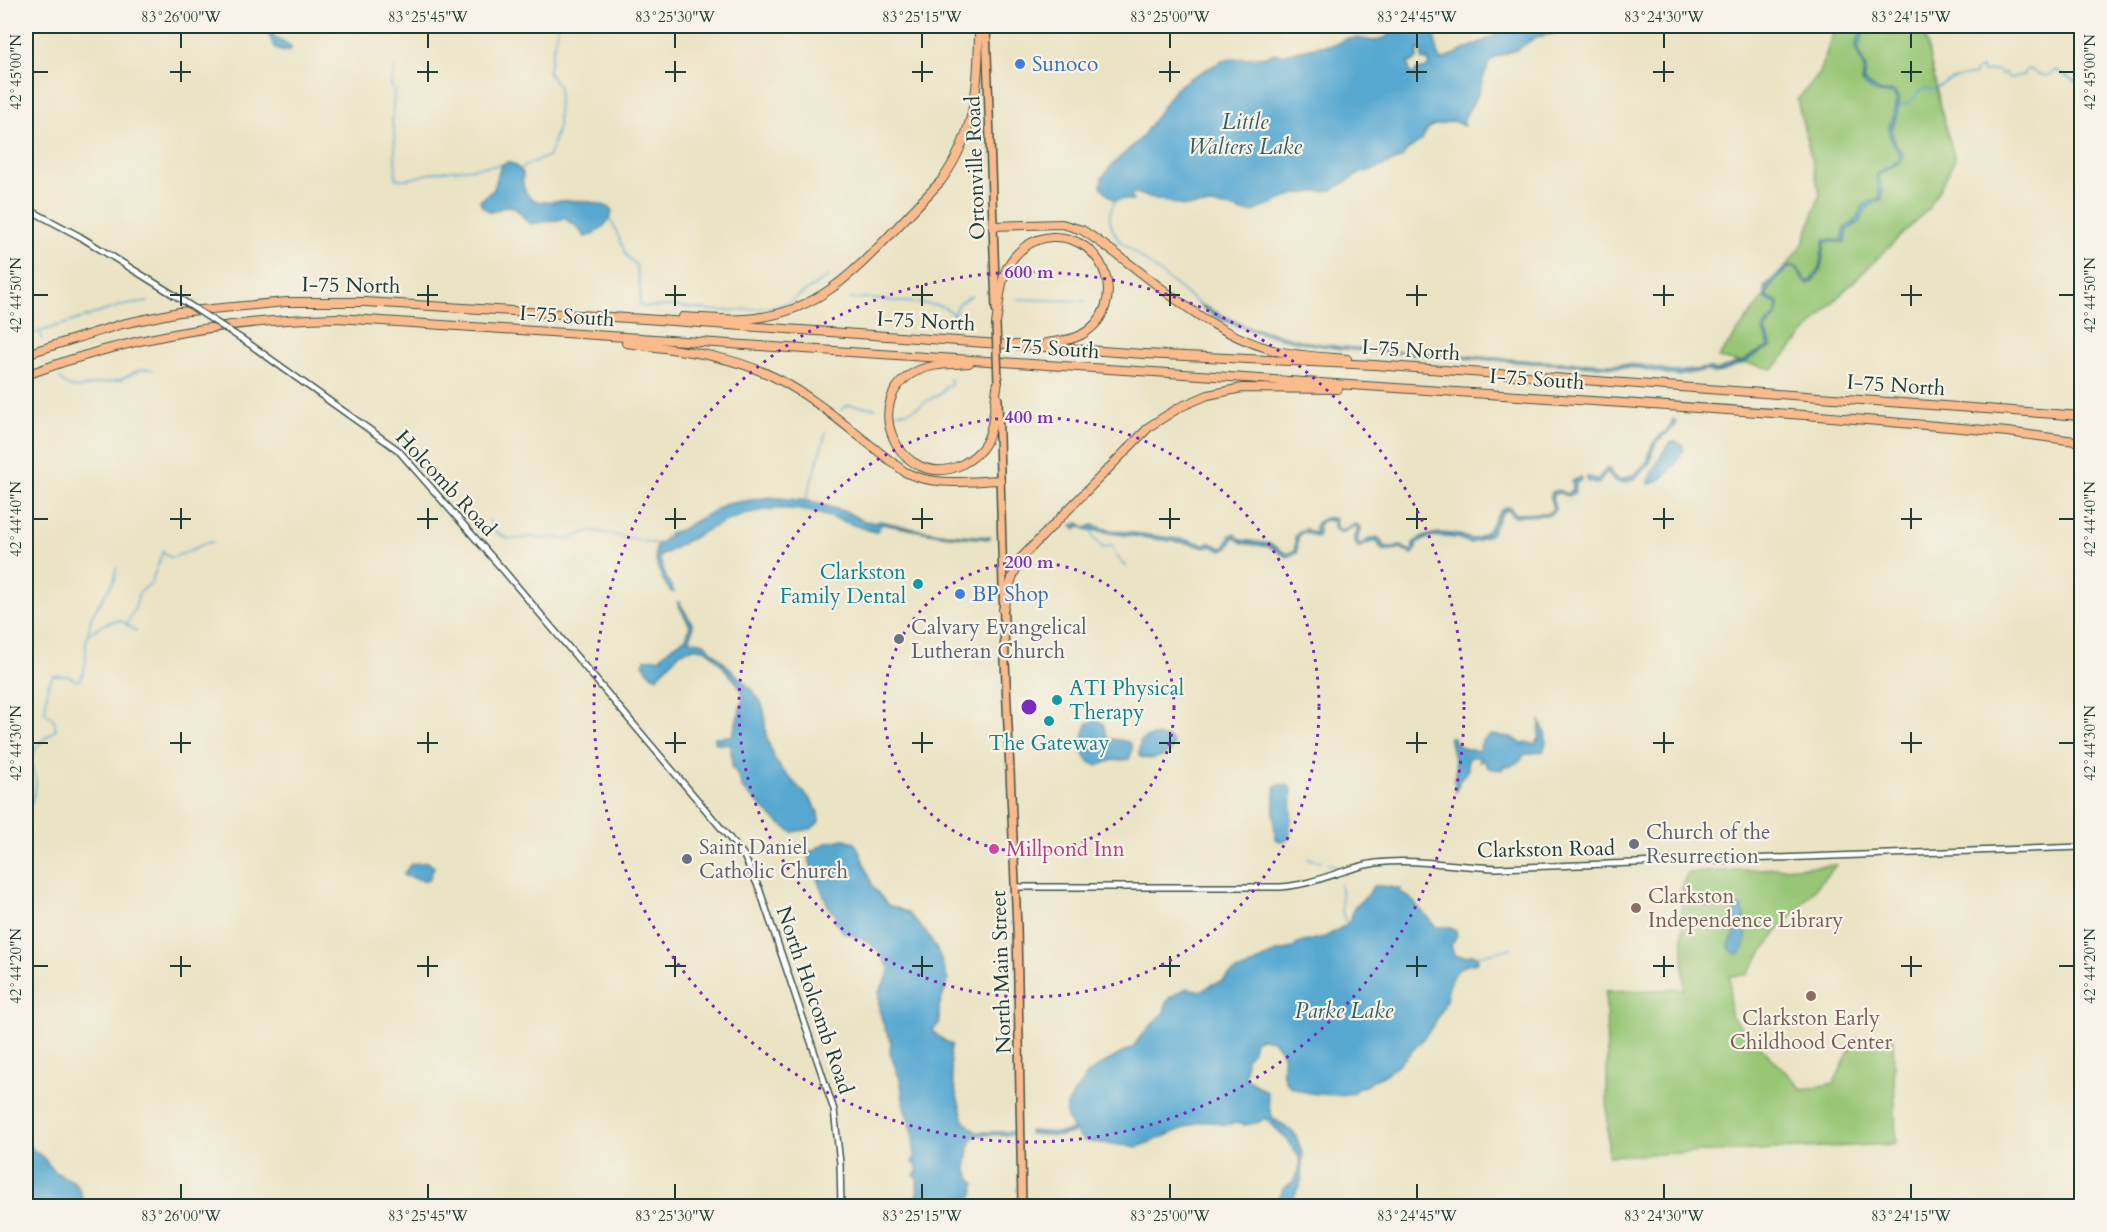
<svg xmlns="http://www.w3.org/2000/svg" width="2107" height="1232" font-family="Cardo,serif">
  <rect width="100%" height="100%" fill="#f7f3e8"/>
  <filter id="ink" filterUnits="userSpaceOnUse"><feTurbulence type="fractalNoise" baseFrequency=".0167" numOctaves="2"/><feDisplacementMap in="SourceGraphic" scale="12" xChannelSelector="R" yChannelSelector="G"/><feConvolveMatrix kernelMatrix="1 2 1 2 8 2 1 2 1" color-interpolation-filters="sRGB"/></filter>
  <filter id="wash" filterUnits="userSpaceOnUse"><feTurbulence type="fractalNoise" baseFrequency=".008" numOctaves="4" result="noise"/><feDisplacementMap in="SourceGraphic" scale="24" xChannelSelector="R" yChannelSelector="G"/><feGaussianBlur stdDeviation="1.35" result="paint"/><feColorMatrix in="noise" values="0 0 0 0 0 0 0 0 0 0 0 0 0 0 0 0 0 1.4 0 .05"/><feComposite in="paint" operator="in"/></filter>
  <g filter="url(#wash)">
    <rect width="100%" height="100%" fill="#eae3c4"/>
    <!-- green -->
    <path fill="#97c675" stroke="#5b8254" stroke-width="1.5" d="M1835 26H1923L1940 105 1955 160 1929 208 1836 299 1773 369 1718 358 1803 244 1820 194 1797 100 1820 73Z
      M1836 865 1771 939 1747 975 1730 976V1015L1803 1090 1834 1083 1855 1039 1893 1033 1896 1144 1608 1156 1606 991 1684 989 1681 891 1687 873Z"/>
    <!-- water -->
    <path fill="#57a8d1" stroke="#3b7282" stroke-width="1.5" fill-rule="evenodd" d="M260 26H289L275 29 272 35 289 45 291 48 290 51C273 53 274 44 268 33 266 30 263 28 260 26Z
      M1390 26H1432L1440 61 1516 26H1553L1552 34 1536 37 1518 49 1496 57 1489 62 1478 94 1464 118V126L1453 121 1432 126 1427 130 1422 140 1406 151 1402 158 1376 169 1363 172 1332 190 1295 194 1253 212H1242L1233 208 1211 205 1183 206 1135 193 1132 195 1133 201C1114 194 1120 211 1101 186L1102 178 1112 165 1142 137 1174 90 1190 78 1224 60 1268 56 1275 53 1281 55 1319 46 1336 44 1344 39 1358 38 1374 41 1387 37ZM1418 49 1422 52V60H1428L1430 64 1427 68 1417 70 1413 75 1410 72 1408 64 1417 59Z
      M1862 26H1867L1858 48 1866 69 1864 82 1881 92 1893 91 1899 97C1901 123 1880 126 1903 154L1901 162C1894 164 1886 172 1878 176L1883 192 1882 199C1871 206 1863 207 1860 222L1847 230 1845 242H1825C1822 259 1824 274 1808 284 1801 279 1799 269 1791 267L1786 270 1767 289V297L1777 301C1783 316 1771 319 1765 331L1771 344V348L1755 355 1745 363 1731 367 1723 372 1713 373 1706 370 1677 376 1639 368 1534 363 1341 349C1306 344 1222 330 1199 304L1245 326 1308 342 1341 347 1535 361 1639 365 1678 372 1708 368 1717 371 1730 365 1744 361 1753 354 1769 347 1763 330 1767 323 1776 315 1777 305 1765 298 1764 287 1787 266 1797 267 1806 281H1810L1819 269 1824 239 1842 241 1845 227C1863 219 1854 214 1865 204 1869 201 1875 200 1880 198L1876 175C1879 172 1895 162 1899 161L1900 158C1897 147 1888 140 1889 128 1890 115 1903 103 1892 93 1879 96 1872 91 1862 83L1864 69 1855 48Z
      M508 162 515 165 523 173C521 187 525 198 540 202 562 201 591 197 612 209 612 221 597 235 585 237L577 227 565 219 530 224C523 220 519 206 508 206 502 207 496 211 490 212L482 206 480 201 494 189 501 165Z
      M1673 419 1676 422C1672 433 1662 434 1656 444 1651 451 1652 456 1650 463 1638 478 1618 495 1607 471L1599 483 1595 484 1587 481V477L1598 479 1607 468 1610 469 1612 475 1620 480 1635 474 1648 461C1650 433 1667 439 1673 419Z
      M1670 442H1676L1683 445V452C1676 463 1664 482 1649 484L1648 480C1655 469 1662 451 1670 442Z
      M1581 477V480L1576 483 1575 492 1569 496 1559 493 1554 494 1553 498 1555 510 1549 515 1515 516 1511 514 1507 509 1501 514 1491 534 1477 541 1470 543 1458 538 1432 536 1416 544V550L1412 554 1400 549 1383 551 1376 540 1358 548 1354 540 1358 528 1355 526 1341 533 1335 529 1333 521 1325 520 1321 522 1318 527 1319 533 1317 537 1305 532 1301 533 1298 537 1297 553 1287 557 1270 547 1242 543 1234 537 1227 549 1222 551 1211 546 1203 547 1187 543 1110 533C1100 529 1086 533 1079 525L1076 529 1072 525 1079 523 1086 528 1093 525 1109 530 1187 540 1203 544 1211 543 1222 548 1225 547 1230 535 1234 534 1242 540 1271 544 1287 554 1295 550V537L1299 531 1306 529 1315 534C1313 522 1323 515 1335 519L1336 527 1342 531 1355 524 1360 526 1361 530 1357 540 1360 545 1369 539 1377 537 1382 541 1384 548 1400 546 1411 551 1413 549V543C1429 532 1440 532 1459 535 1466 536 1470 541 1477 538 1496 530 1491 516 1505 507H1510L1515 514 1548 513 1553 509 1550 498 1552 492 1557 490 1568 494 1573 489 1572 481Z
      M769 497 809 501 847 512 861 520 875 523 880 521 915 529 946 534 990 537V539L940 535 882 524 876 532C853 526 831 515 806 511 752 500 704 531 659 557L666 577 674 592H671C662 580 651 559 657 544L662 542 670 533 680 530 726 504Z
      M677 602H679L693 625 690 640 704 643 751 689 761 702 764 711 766 735 774 758 782 770 811 800 818 812 819 822 811 829 792 832 780 824 743 789 735 770 732 769 731 744H718L715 742V737L731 736 733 733 744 696 737 683 713 655 704 649 695 648 681 652 657 677 652 676 643 664 645 659 660 658 670 648 686 638 690 626Z
      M1095 720 1103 723 1107 738C1122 742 1139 737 1129 759 1122 761 1116 758 1110 761 1105 762 1102 766 1097 765 1079 763 1082 736 1087 724Z
      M1540 721C1545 730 1549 741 1543 751L1523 755 1522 759 1510 767 1504 766 1502 770 1489 768 1483 760 1479 762V757H1471L1468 760V771L1460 779 1456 793 1454 779 1456 775V767L1449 737H1453C1459 748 1466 751 1479 750L1482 741 1491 735 1511 737 1523 744 1525 742 1534 744 1539 738Z
      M1153 736 1169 738 1174 744C1172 757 1149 762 1139 756L1140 742 1145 738Z
      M1276 785H1287L1292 788V793L1290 836 1288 840 1280 841 1276 839C1274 830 1272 792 1276 785Z
      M844 839 854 842 858 848 873 887 888 905 907 912 929 936 939 954 948 981 939 1007V1024L932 1030 939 1037 952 1045 950 1052 952 1078 964 1121 976 1132H1014V1135H976C969 1140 964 1167 969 1176 970 1179 973 1181 975 1184L973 1195 964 1201 924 1203 918 1200 917 1178 914 1175 918 1172 917 1166 912 1162 915 1157 912 1129 904 1107 901 1082 890 1053 891 1040 885 1029 879 1010V992L889 974V967L877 950 867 941 843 932 834 919 837 915 830 910 808 857V853L826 843Z
      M428 862 434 867 430 877 426 881 404 876V873L411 864Z
      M1373 886H1383L1400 889 1401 893 1410 898 1436 927H1449L1456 931 1457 935 1451 946 1455 956H1467L1472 954 1477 956 1478 960 1476 963C1470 965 1463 965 1458 969 1448 978 1449 992 1445 1003 1435 1029 1406 1061 1383 1076 1380 1078 1377 1078 1374 1080 1368 1084 1367 1087 1358 1087L1353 1093C1337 1096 1291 1097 1284 1078 1280 1068 1285 1062 1283 1055 1282 1050 1276 1045 1273 1040L1261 1038 1255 1041 1253 1051 1246 1058 1245 1078 1267 1092 1270 1111 1273 1118 1295 1134 1303 1154 1301 1174 1302 1179 1292 1201 1278 1206 1281 1203 1280 1197 1283 1189 1294 1181 1296 1177 1300 1164 1299 1157 1287 1139 1265 1118 1259 1122 1245 1125 1235 1123 1224 1125 1212 1122H1199L1138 1147 1085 1141 1075 1132 1060 1136 1029 1134V1131L1060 1133 1073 1130 1067 1118V1106L1074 1093 1082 1084 1087 1075 1099 1066 1133 1047 1141 1036 1164 1012 1166 1003 1170 997 1187 988 1202 991 1211 985 1222 981 1235 971 1245 969 1276 952 1293 948 1299 943 1325 937 1346 925 1351 919 1354 907 1368 895Z
      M1738 906 1741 907C1749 920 1748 940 1741 953L1736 954 1730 949 1729 945 1736 931 1735 910Z
      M26 1139 31 1148 42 1156 55 1172 73 1181 78 1187 86 1206H26Z"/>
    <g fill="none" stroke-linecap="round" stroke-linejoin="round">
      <!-- stream -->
      <path stroke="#57a8d1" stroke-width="1.5" d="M394 68 391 84 394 92 392 124 394 128 396 179H409L436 172 501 165
        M1900 105C1914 104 1915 92 1926 88L1931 90C1946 83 1958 74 1974 75L1978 69 1981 68 1983 72 1997 70 2002 74 2005 73 2009 78 2024 75V72L2029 69C2039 74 2047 80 2055 70L2082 85
        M520 169 526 165 549 156 558 127 559 87 548 73 558 26
        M1115 201C1106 216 1110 228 1120 241L1199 304
        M609 219 614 226 626 255 636 265 640 289V304L642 307 674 306 721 311 768 308 789 302 829 276
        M850 299 864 298 936 305 946 308 953 314
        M1019 299 1087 301
        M953 326C953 311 956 303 971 296
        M41 333 42 339
        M26 336 120 306 148 302
        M60 379C70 393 85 387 99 383 107 382 115 382 122 379 133 374 141 366 153 370
        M841 410 848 405 876 408
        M897 412C915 415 925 399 941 394L946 386 951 385 950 378
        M806 500 826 432
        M489 520 494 531 508 539H518L533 536 544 540 553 537 565 540 573 538 584 533 596 531 657 544
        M1091 530 1094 538 1103 548 1112 545 1116 555 1126 567
        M126 625 135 608 139 593 151 583 163 551C165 553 167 557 170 557 179 559 202 541 213 542
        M88 634C97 629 112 617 123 622 127 624 132 629 136 631
        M26 813C32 804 38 787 35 776 33 769 29 765 32 757 38 739 47 739 56 729L54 720 45 712 48 685 53 676H69L76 681 81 679 86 662V642L92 615 115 579 116 568
        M1308 859 1321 861
        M1328 864 1334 865 1337 869
        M1340 884C1344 897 1338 912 1347 923
        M1477 956 1512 948"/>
    </g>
  </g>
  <g filter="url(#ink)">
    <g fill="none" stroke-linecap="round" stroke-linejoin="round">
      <!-- tertiary casing -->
      <g stroke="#3d564a" stroke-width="8">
        <path id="tertiary" d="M26 208 79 236 174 295
          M248 343 398 450 504 571 743 854 759 888 834 1110 840 1163 841 1206
          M1015 887H1281C1315 885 1343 868 1376 863 1416 858 1457 867 1498 868L2082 847"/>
      </g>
      <!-- primary casing -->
      <g stroke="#3d564a" stroke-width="10">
        <path id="primary" d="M986 26 996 309
          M998 399 1005 660 1017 927 1022 1206"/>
      </g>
      <!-- motorway casing -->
      <g stroke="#3d564a" stroke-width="10">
        <path id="motorway" d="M993 226 1062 224 1082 230C1147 271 1197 329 1273 350 1297 356 1323 357 1347 359
          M683 317C709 318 736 322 762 317 815 309 851 276 887 238 905 219 923 200 941 181 976 134 979 82 979 26
          M996 324C999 308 1000 279 1008 266 1017 250 1033 238 1052 237 1107 235 1130 308 1081 335 1070 341 1058 341 1046 343
          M626 343C678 350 729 354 776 378 820 400 865 443 905 472 934 487 969 481 1000 480
          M26 354 122 324 179 312 286 302H365L644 319 1144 354 1374 365 2082 416
          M969 363C952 365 935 363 919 370 856 398 900 493 961 465 970 460 980 453 985 444 995 427 994 401 998 382
          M26 375C128 337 228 320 337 318L1819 416 2008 432 2082 442
          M1003 610 1012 578 1020 559 1150 426 1180 407 1208 395 1242 388 1338 389"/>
      </g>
      <!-- tertiary -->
      <use href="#tertiary" stroke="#fff" stroke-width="5"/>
      <!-- primary -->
      <use href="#primary" stroke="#fbbb8c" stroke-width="7"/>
      <!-- motorway -->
      <use href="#motorway" stroke="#fbbb8c" stroke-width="8"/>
      <!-- tertiary-bridge casing -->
      <g stroke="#3d564a" stroke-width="8" stroke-linecap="butt">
        <path id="tertiary-bridge" d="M174 295 248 343"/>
      </g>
      <!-- primary-bridge casing -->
      <g stroke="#3d564a" stroke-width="10" stroke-linecap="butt">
        <path id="primary-bridge" d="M996 324 998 382"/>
      </g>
      <!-- tertiary-bridge -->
      <use href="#tertiary-bridge" stroke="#fff" stroke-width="5"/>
      <!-- primary-bridge -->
      <use href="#primary-bridge" stroke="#fbbb8c" stroke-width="7"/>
    </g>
  </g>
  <!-- ticks -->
  <path fill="none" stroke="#1f3d34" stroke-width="2" d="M181 33V48M428 33V48M675 33V48M922 33V48M1170 33V48M1417 33V48M1664 33V48M1911 33V48M181 61V82M428 61V82M675 61V82M922 61V82M1170 61V82M1417 61V82M1664 61V82M1911 61V82M33 72H48M170 72H191M417 72H438M665 72H686M912 72H933M1159 72H1180M1406 72H1427M1653 72H1674M1901 72H1922M2059 72H2074M181 285V306M428 285V306M675 285V306M922 285V306M1170 285V306M1417 285V306M1664 285V306M1911 285V306M33 295H48M170 295H191M417 295H438M665 295H686M912 295H933M1159 295H1180M1406 295H1427M1653 295H1674M1901 295H1922M2059 295H2074M181 508V529M428 508V529M675 508V529M922 508V529M1170 508V529M1417 508V529M1664 508V529M1911 508V529M33 519H48M170 519H191M417 519H438M665 519H686M912 519H933M1159 519H1180M1406 519H1427M1653 519H1674M1901 519H1922M2059 519H2074M181 732V753M428 732V753M675 732V753M922 732V753M1170 732V753M1417 732V753M1664 732V753M1911 732V753M33 743H48M170 743H191M417 743H438M665 743H686M912 743H933M1159 743H1180M1406 743H1427M1653 743H1674M1901 743H1922M2059 743H2074M181 956V977M428 956V977M675 956V977M922 956V977M1170 956V977M1417 956V977M1664 956V977M1911 956V977M33 966H48M170 966H191M417 966H438M665 966H686M912 966H933M1159 966H1180M1406 966H1427M1653 966H1674M1901 966H1922M2059 966H2074M181 1184V1199M428 1184V1199M675 1184V1199M922 1184V1199M1170 1184V1199M1417 1184V1199M1664 1184V1199M1911 1184V1199"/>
  <!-- distance rings -->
  <g fill="none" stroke="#7b2cbf" stroke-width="3" stroke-dasharray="3 6">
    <circle cx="1029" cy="707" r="145"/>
    <circle cx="1029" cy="707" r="290"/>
    <circle cx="1029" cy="707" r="435"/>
  </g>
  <!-- markers -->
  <g fill="#3f7fe0" stroke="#f7f3e8" stroke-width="2">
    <circle cx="1020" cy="64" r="6"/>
    <circle cx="960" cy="594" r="6"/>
  </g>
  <g fill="#0f9aa8" stroke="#f7f3e8" stroke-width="2">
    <circle cx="918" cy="584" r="6"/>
    <circle cx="1057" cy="700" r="6"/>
    <circle cx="1049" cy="721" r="6"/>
  </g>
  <g fill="#6b7280" stroke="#f7f3e8" stroke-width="2">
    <circle cx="899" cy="639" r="6"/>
    <circle cx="1634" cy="844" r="6"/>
    <circle cx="687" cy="859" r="6"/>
  </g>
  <circle fill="#d1479c" stroke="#f7f3e8" stroke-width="2" cx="994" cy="849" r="6"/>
  <g fill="#8d6e63" stroke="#f7f3e8" stroke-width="2">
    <circle cx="1636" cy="908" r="6"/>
    <circle cx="1811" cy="996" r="6"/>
  </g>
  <g text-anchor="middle" stroke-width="4.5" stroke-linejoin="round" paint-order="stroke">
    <!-- shop labels -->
    <g font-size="21" fill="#366cbe" stroke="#f7f3e8" text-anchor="start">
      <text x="1032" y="71">Sunoco</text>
      <text x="972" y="601">BP Shop</text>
    </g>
    <!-- street labels -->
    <g font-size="21" fill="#1f3d34" stroke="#f7f3e8">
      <text transform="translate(975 168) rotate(-92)" y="7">Ortonville Road</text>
      <text transform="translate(351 285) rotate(1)" y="7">I-75 North</text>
      <text transform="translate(567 316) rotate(4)" y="7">I-75 South</text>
      <text transform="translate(926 321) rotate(3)" y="7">I-75 North</text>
      <text transform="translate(1052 348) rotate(4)" y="7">I-75 South</text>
      <text transform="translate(1411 350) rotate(4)" y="7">I-75 North</text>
      <text transform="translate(1537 379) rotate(4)" y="7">I-75 South</text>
      <text transform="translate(1896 385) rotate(4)" y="7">I-75 North</text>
      <text transform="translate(446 483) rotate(47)" y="7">Holcomb Road</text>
      <text transform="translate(1546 849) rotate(-1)" y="7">Clarkston Road</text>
      <text transform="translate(1001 972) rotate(-92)" y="7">North Main Street</text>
      <text transform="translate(815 1000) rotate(71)" y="7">North Holcomb Road</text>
    </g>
    <!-- culture labels -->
    <g font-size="21" fill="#0d838f" stroke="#f7f3e8" text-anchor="end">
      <text x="906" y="579">Clarkston<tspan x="906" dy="24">Family Dental</tspan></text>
      <text x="1069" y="695" text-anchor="start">ATI Physical<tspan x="1069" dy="24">Therapy</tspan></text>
      <text x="1049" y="750" text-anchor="middle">The Gateway</text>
    </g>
    <!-- worship labels -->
    <g font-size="21" fill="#5b616d" stroke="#f7f3e8" text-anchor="start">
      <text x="911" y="634">Calvary Evangelical<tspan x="911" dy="24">Lutheran Church</tspan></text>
      <text x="1646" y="839">Church of the<tspan x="1646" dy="24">Resurrection</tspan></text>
      <text x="699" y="854">Saint Daniel<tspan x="699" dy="24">Catholic Church</tspan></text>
    </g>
    <!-- hotel labels -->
    <g font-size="21" fill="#b23c85" stroke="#f7f3e8" text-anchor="start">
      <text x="1006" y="856">Millpond Inn</text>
    </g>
    <!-- education labels -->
    <g font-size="21" fill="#785e54" stroke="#f7f3e8" text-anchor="start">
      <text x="1648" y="903">Clarkston<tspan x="1648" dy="24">Independence Library</tspan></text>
      <text x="1811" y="1025" text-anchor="middle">Clarkston Early<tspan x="1811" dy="24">Childhood Center</tspan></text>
    </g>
    <!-- water labels -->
    <g font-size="22" font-style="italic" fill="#305d63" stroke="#f7f3e8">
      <text x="1245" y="129">Little<tspan x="1245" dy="25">Walters Lake</tspan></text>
      <text x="1344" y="1018">Parke Lake</text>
    </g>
  </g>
  <circle cx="1029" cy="707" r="9" fill="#7b2cbf" stroke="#f7f3e8" stroke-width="3"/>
  <g font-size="18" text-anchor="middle" font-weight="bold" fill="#7b2cbf" stroke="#f7f3e8" stroke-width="4.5" stroke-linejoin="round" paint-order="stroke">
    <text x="1029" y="278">600 m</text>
    <text x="1029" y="423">400 m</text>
    <text x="1029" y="568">200 m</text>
  </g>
  <!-- margin -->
  <rect width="2107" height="1232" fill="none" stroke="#f7f3e8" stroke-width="66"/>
  <rect x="33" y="33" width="2041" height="1166" fill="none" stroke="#1f3d34" stroke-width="2"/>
  <g font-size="15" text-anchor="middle" fill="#1f3d34">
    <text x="181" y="22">83°26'00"W</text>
    <text x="428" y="22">83°25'45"W</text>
    <text x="675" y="22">83°25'30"W</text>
    <text x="922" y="22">83°25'15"W</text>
    <text x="1170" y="22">83°25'00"W</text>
    <text x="1417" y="22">83°24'45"W</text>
    <text x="1664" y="22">83°24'30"W</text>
    <text x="1911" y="22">83°24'15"W</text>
    <text transform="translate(16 72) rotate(-90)" y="5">42°45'00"N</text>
    <text transform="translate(2090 72) rotate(-90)" y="5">42°45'00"N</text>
    <text transform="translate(16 295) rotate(-90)" y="5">42°44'50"N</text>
    <text transform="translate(2090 295) rotate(-90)" y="5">42°44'50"N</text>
    <text transform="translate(16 519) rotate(-90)" y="5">42°44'40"N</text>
    <text transform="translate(2090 519) rotate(-90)" y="5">42°44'40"N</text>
    <text transform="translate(16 743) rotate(-90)" y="5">42°44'30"N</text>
    <text transform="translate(2090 743) rotate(-90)" y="5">42°44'30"N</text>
    <text transform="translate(16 966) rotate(-90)" y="5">42°44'20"N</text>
    <text transform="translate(2090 966) rotate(-90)" y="5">42°44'20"N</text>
    <text x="181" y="1221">83°26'00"W</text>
    <text x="428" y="1221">83°25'45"W</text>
    <text x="675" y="1221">83°25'30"W</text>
    <text x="922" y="1221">83°25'15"W</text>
    <text x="1170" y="1221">83°25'00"W</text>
    <text x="1417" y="1221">83°24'45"W</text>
    <text x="1664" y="1221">83°24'30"W</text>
    <text x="1911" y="1221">83°24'15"W</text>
  </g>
</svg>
